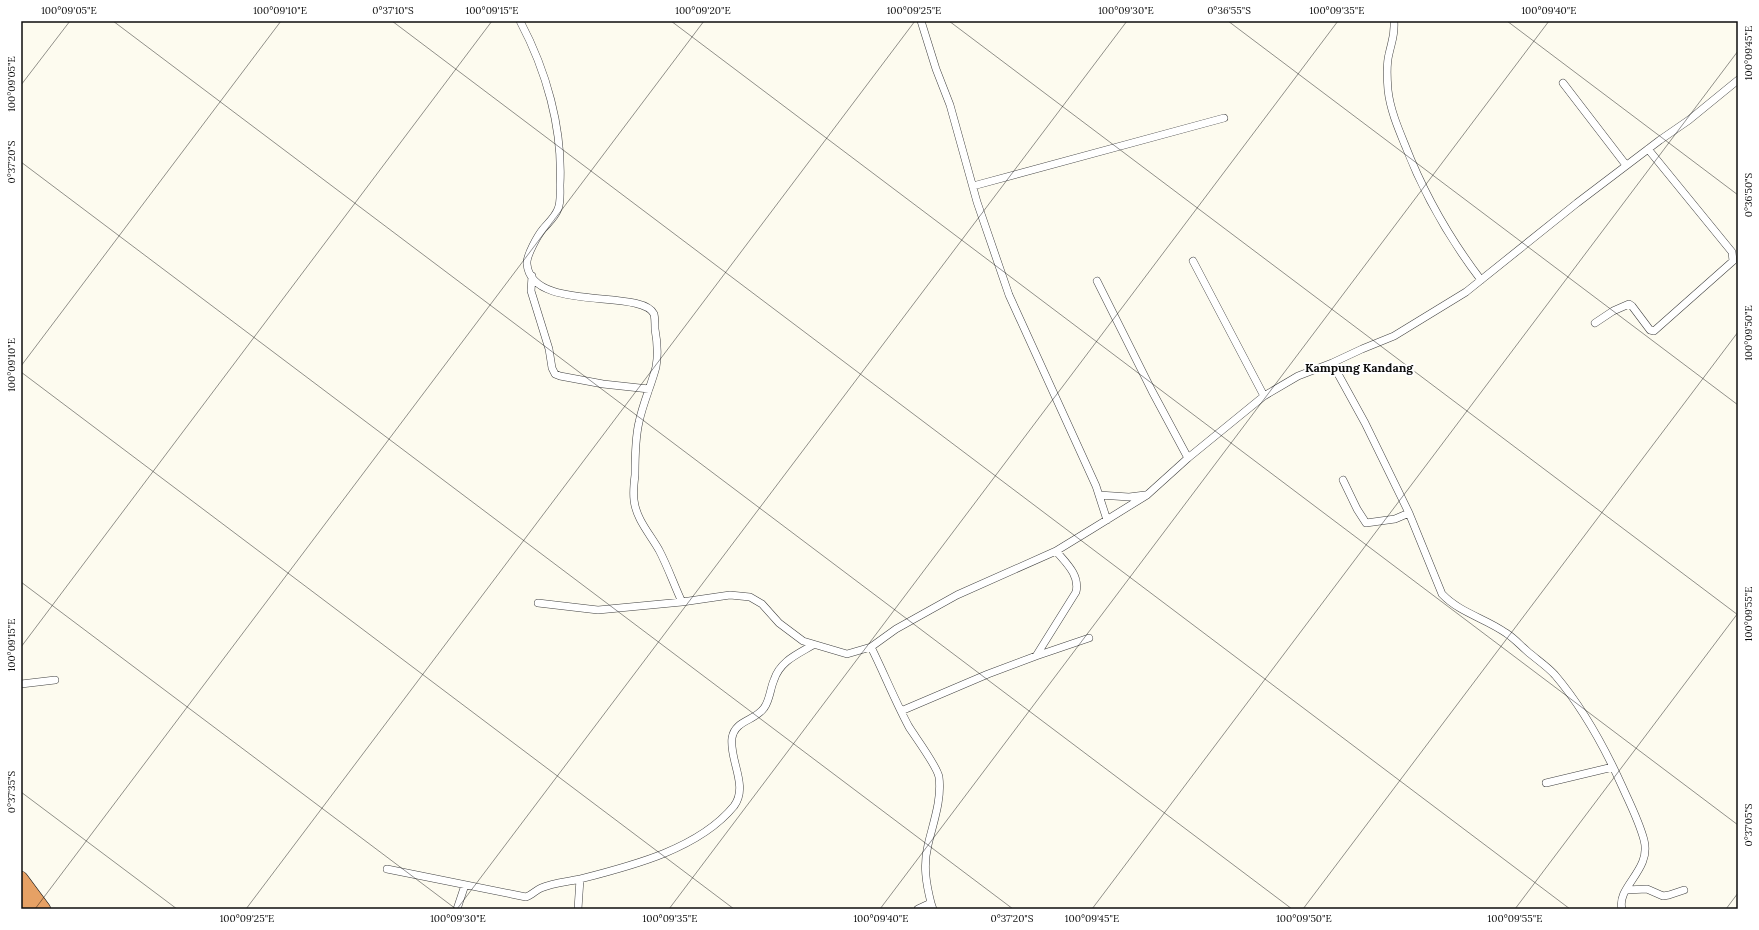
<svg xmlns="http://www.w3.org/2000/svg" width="1759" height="930" font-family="Lora,serif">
  <rect width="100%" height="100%" fill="#fdfbef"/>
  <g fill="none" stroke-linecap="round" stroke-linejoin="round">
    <!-- street casing -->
    <g stroke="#404040" stroke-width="8">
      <path id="street" d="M520 21C546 70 563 128 560 185 560 192 561 202 558 209 555 217 549 222 543 229 538 235 526 256 527 264 531 313 642 288 654 314 655 318 655 324 655 329 657 340 658 356 656 367 651 386 643 403 639 422 635 439 635 457 635 475 634 483 633 492 634 500 636 519 650 534 659 550 668 567 674 585 682 602L730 595 750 597 762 604 779 623 803 641 847 654 871 647C884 673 895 701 909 727 916 738 937 766 939 777 942 800 933 823 928 845 923 865 926 883 931 903
        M921 21 936 69 950 105 977 202 1009 295 1096 486 1107 520
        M1394 21C1395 35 1392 40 1389 54 1386 65 1387 78 1388 90 1390 109 1398 128 1405 145 1424 194 1449 238 1481 280
        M1563 83 1626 165
        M973 186 1224 118
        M1193 261 1264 396
        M532 276 531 291 549 349 552 368 555 374 560 376 603 384 649 389
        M1097 281 1152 391 1188 458
        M1595 323 1613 311 1629 304 1632 306 1650 330 1654 331 1733 261 1732 252 1648 149
        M1332 363 1362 349 1394 336 1466 292 1577 203 1660 140 1689 120 1738 80
        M1343 480 1357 509 1366 523 1395 519 1409 513
        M1099 495 1129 497 1145 495
        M538 603 598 610 682 602
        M871 647 896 629 957 595 1056 551 1092 529 1147 495 1188 458 1264 396 1298 376 1332 363 1365 423 1409 513 1442 594C1460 613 1485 618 1506 633 1514 638 1520 645 1527 651 1536 659 1547 666 1555 675 1583 708 1604 746 1622 786 1630 804 1639 821 1644 840 1652 870 1616 887 1622 909
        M1036 656 1089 638
        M21 684 55 680
        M901 711 988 674 1036 656 1076 592C1080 575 1066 563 1056 551
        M1546 783 1613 767
        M387 869 526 897C532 895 536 890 541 888 553 883 567 882 580 879 631 866 699 849 734 806 749 786 729 760 732 738 735 720 755 721 764 708 770 700 770 689 774 680 780 661 798 654 813 645
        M1626 890 1647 889 1663 896 1669 895 1684 890
        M457 909 465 885
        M578 909 580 879
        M918 909 931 903 933 909"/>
    </g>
    <!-- highway casing -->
    <g stroke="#1e1e1e" stroke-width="14">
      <path id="highway" d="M21 878 44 909
        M21 895 31 909"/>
    </g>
    <!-- street -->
    <use href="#street" stroke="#fff" stroke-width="7"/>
    <!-- highway -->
    <use href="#highway" stroke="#e6a165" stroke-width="13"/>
  </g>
  <!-- ticks -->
  <path fill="none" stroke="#0d0d0d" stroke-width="1" stroke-opacity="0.45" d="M113 21 1292 909M392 21 1570 909M671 21 1738 825M949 21 1738 615M1228 21 1738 405M1507 21 1738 195M21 85 70 21M21 162 1013 909M21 366 281 21M21 372 734 909M21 582 456 909M21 647 492 21M21 792 177 909M35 909 704 21M246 909 915 21M457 909 1127 21M669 909 1338 21M880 909 1549 21M1092 909 1738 51M1303 909 1738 332M1515 909 1738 613M1726 909 1738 893"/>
  <g text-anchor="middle" stroke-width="4" stroke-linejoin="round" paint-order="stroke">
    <!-- quarter labels -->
    <g font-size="12" font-weight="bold" fill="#0d0d0d" stroke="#fff">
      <text x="1359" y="372">Kampung Kandang</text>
    </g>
  </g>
  <!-- border -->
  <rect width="1759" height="930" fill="none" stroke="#ffffff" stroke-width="44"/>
  <rect x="22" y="22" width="1715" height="886" fill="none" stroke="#0d0d0d" stroke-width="1.5"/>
  <g font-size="10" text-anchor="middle" fill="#0d0d0d">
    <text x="69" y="14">100°09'05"E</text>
    <text x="280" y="14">100°09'10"E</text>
    <text x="393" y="14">0°37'10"S</text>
    <text x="492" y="14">100°09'15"E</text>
    <text x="703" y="14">100°09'20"E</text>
    <text x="914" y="14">100°09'25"E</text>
    <text x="1126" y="14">100°09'30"E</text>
    <text x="1229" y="14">0°36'55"S</text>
    <text x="1337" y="14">100°09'35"E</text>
    <text x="1549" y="14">100°09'40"E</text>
    <text transform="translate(1748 53) rotate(-90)" y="4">100°09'45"E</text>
    <text transform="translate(11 84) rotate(-90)" y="4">100°09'05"E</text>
    <text transform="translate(11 162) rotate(-90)" y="4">0°37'20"S</text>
    <text transform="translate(1748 195) rotate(-90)" y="4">0°36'50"S</text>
    <text transform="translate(1748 333) rotate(-90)" y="4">100°09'50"E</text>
    <text transform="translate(11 365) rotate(-90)" y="4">100°09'10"E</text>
    <text transform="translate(1748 614) rotate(-90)" y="4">100°09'55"E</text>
    <text transform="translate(11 645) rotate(-90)" y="4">100°09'15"E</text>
    <text transform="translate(11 792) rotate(-90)" y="4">0°37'35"S</text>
    <text transform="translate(1748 825) rotate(-90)" y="4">0°37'05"S</text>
    <text x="247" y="922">100°09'25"E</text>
    <text x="458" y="922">100°09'30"E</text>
    <text x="670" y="922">100°09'35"E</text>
    <text x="881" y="922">100°09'40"E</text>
    <text x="1012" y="922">0°37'20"S</text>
    <text x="1092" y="922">100°09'45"E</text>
    <text x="1304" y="922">100°09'50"E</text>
    <text x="1515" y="922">100°09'55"E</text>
  </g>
</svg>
